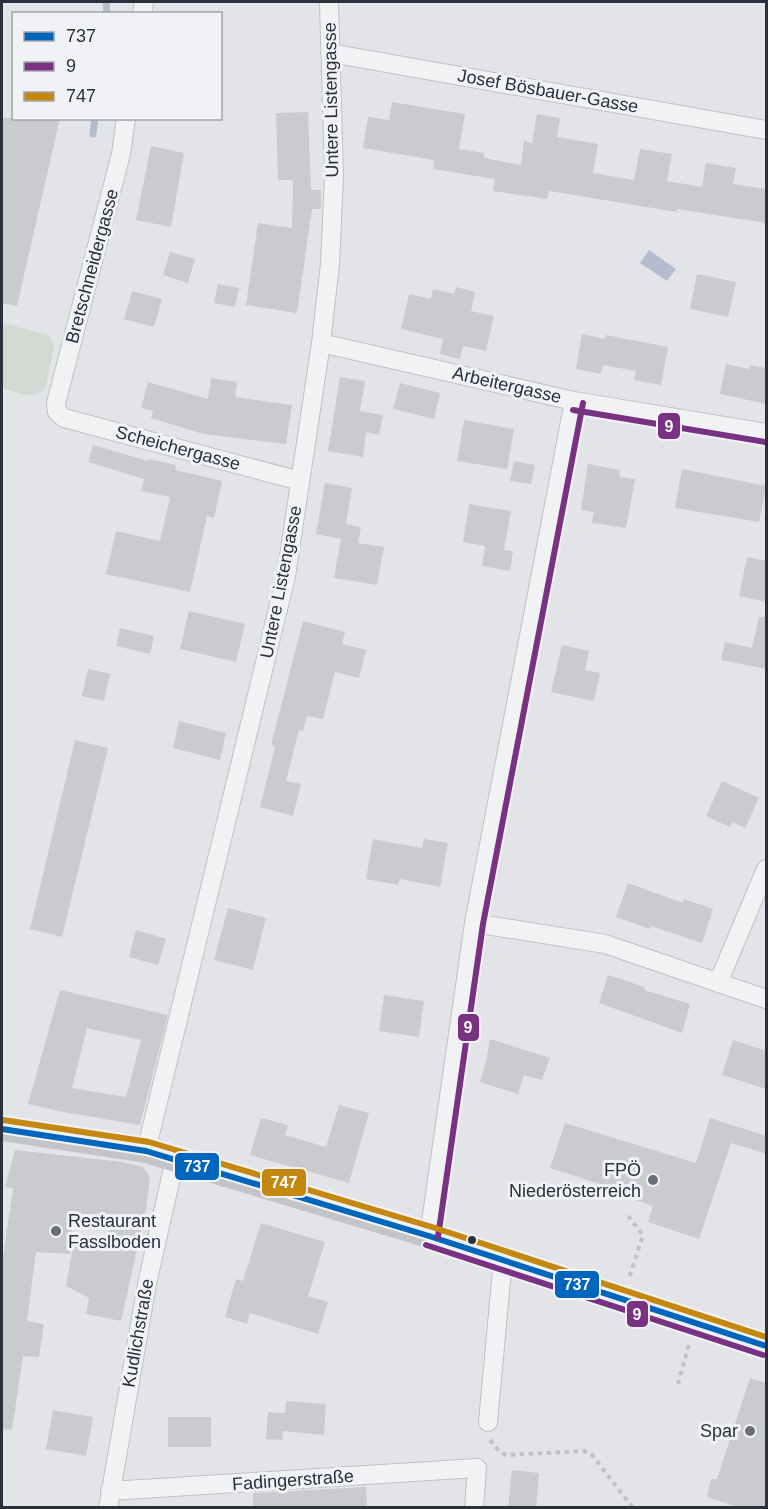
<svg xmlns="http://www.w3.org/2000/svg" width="768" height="1509" font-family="Helvetica,sans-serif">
  <rect width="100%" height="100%" fill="#e2e4e7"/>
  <!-- green -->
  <path fill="#d2dad3" d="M2 323 49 335 54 347 45 389C34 401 16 392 2 388Z"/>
  <!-- water -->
  <path fill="#b4bcce" d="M649 250 676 269 667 281 640 263Z"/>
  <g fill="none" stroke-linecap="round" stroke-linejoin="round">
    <!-- stream -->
    <path stroke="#b4bcce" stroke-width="7" d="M106 2 107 14
      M93 134 95 118"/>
  </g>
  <!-- building -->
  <path fill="#cacbcf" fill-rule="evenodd" d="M392 102 465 114 459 149 484 153V158L521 165 524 141 532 143 537 114 560 118 557 137 598 144 593 173 634 180 640 149 672 154 667 181 702 187 706 163 736 168 733 184 766 189V223L677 209V212L549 191 547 199 493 191 495 179 433 169 434 160 363 148 368 117 389 120Z
    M308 112 311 190H321V209H312L297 313 246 305 258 223 292 228 293 180H278L276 113Z
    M2 118H60L17 306 2 303Z
    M151 146 184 153 171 227 136 220Z
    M170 252 195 259 188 283 163 275Z
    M697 274 736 282 728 317 690 309Z
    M218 284 239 288 235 307 214 303Z
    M456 287 475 292 471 311 494 316 486 351 463 346 460 359 440 354 443 339 401 329 409 294 431 299 433 289 454 294Z
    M132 291 162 299 154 327 124 319Z
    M582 334 605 339 606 335 668 347 661 385 634 380 636 371 603 365 601 374 576 369Z
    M726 364 750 369V365L766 368V404L720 394Z
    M340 377 365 381 360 411 383 415 379 435 366 432 363 457 328 451Z
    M211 378 237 382 235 397 292 405 286 444 203 434 151 418 153 411 141 408 148 382 208 399Z
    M400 383 440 393 434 419 393 409Z
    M464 420 514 429 507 469 457 461Z
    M93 445 148 461 149 459 176 465 175 470 222 481 214 518 207 516 190 592 106 574 116 531 160 541 170 497 141 491 144 479 88 462Z
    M514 461 535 465 531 484 510 481Z
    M588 464 620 470 619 477 635 479 626 528 592 523 594 512 581 510Z
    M682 469 766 486 759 522 675 508Z
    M325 483 352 488 346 524 361 527 358 543 384 547 377 585 334 578 341 539 316 534Z
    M469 504 511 511 504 550 513 551 510 571 482 566 485 546 463 542Z
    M747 557 766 561V602L739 596Z
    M189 611 245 624 236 662 180 649Z
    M759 617H766V669L721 660 725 642 752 648Z
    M303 621 345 632 342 644 366 650 359 678 335 672 323 719 307 716 303 731 299 730 286 781 301 784 293 816 260 807 275 747 271 745Z
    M120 628 154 636 150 654 116 646Z
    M562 645 589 651 585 670 600 673 594 701 551 692Z
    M88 669 110 674 104 701 82 696Z
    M179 721 226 733 220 760 173 748Z
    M75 740 108 748 62 937 30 929Z
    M722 781 759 798 745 828 732 822 730 827 706 816Z
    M373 839 422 848 424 839 448 843 440 887 400 879 398 885 366 879Z
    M628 883 683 903 684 899 713 909 702 943 651 926 650 929 616 917Z
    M228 908 266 918 253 970 214 960Z
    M136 930 166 939 158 965 129 957Z
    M608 975 645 987 644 990 690 1004 682 1033 599 1003Z
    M60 990 168 1015 140 1125 63 1112 28 1104ZM87 1028 141 1040 126 1097 72 1088Z
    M384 995 424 1001 419 1037 379 1031Z
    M490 1039 550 1058 542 1080 524 1075 518 1094 480 1082 486 1062Z
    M733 1040 766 1051V1089L722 1075Z
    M339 1105 369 1113 349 1183 250 1155 261 1118 288 1125 285 1135 326 1147Z
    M710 1118 766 1136V1154L731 1143 699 1239 648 1222 653 1206 612 1192 613 1188 550 1168 565 1123 696 1163Z
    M15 1150 122 1162 143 1167 150 1177 146 1209 121 1321 86 1314 89 1298 66 1286 73 1247H105L113 1214H74L70 1254 36 1252 27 1321 44 1324 39 1357 23 1356 12 1430 2 1429V1256L3 1257 13 1188 5 1187Z
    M261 1223 325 1242 308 1296 328 1302 318 1334 250 1313 247 1324 225 1317 236 1279 243 1281Z
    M750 1378 766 1383V1508H741L707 1497 711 1479H717Z
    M286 1401 326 1404 324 1435 283 1431 282 1440 266 1439 268 1412 285 1413Z
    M53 1410 93 1417 86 1456 46 1449Z
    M168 1417H211V1447H168Z
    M512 1470 539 1473 536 1508H508Z
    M366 1487 367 1508H253V1493Z"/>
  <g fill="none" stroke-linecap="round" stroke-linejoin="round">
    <!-- minor casing -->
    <g stroke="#bfc1c3" stroke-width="20">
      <path id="minor" d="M142 14 144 2
        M330 53 766 130
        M126 118 121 154 56 403 57 412 64 418 300 481
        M321 343 574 401 766 433
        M474 923 605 944 766 999
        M718 983 766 869
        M146 1151 286 576 321 343 330 264 334 176 329 2
        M429 1236 474 923 574 401
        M488 1422 503 1259
        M110 1491 477 1468 474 1508
        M108 1508 147 1284 175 1159"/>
    </g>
    <!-- path -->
    <path stroke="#c1c2c6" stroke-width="4" stroke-dasharray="4.5 4.5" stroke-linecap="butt" d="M628 1216 643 1235 629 1278
      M678 1384 689 1344
      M490 1440 499 1451 506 1455 584 1451 592 1455 633 1508"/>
    <!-- minor -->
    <use href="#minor" stroke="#f1f2f4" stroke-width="18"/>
    <!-- secondary -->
    <path stroke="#c3c4c8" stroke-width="24" d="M2 1129 146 1151 429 1236 766 1346"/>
    <!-- bus-1 casing -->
    <g stroke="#f1f2f6" stroke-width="10">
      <path id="bus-1" d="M2 1129 146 1151 429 1236 766 1346"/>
    </g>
    <!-- bus-2 casing -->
    <g stroke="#f1f2f6" stroke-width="10">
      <path id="bus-2" d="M573 410 765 442
        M438 1237 483 924 583 403
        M426 1245 763 1355"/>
    </g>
    <!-- bus-3 casing -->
    <g stroke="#f1f2f6" stroke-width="10">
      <path id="bus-3" d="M3 1120 149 1142 432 1227 766 1337"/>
    </g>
    <!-- bus-1 -->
    <use href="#bus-1" stroke="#0065bd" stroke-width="6"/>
    <!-- bus-2 -->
    <use href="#bus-2" stroke="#793182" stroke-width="6"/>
    <!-- bus-3 -->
    <use href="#bus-3" stroke="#c48810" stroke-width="6"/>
  </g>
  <!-- markers -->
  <g fill="#6b6e79" stroke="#f1f2f6" stroke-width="2">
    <circle cx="653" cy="1180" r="6"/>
    <circle cx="56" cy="1231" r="6"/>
    <circle cx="750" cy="1431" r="6"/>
  </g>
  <circle fill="#2b2f3e" stroke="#f1f2f6" stroke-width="2" cx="472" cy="1240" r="5"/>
  <g text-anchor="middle" stroke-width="6" stroke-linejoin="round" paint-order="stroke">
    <!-- street labels -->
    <g font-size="18" fill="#2b2f3e" stroke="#f1f2f6">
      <text transform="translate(548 91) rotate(10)" y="6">Josef Bösbauer-Gasse</text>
      <text transform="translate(331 100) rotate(-91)" y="6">Untere Listengasse</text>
      <text transform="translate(92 266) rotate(-75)" y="6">Bretschneidergasse</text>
      <text transform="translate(507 385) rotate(13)" y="6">Arbeitergasse</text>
      <text transform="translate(178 448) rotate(15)" y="6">Scheichergasse</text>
      <text transform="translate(281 582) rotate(-79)" y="6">Untere Listengasse</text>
      <text transform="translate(138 1333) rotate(-80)" y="6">Kudlichstraße</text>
      <text transform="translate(293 1480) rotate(-4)" y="6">Fadingerstraße</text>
    </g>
    <!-- poi labels -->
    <g font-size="18" fill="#2b2f3e" stroke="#f1f2f6" text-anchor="end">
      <text x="641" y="1176">FPÖ<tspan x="641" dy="21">Niederösterreich</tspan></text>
      <text x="68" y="1227" text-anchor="start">Restaurant<tspan x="68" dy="21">Fasslboden</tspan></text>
      <text x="738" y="1437">Spar</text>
    </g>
  </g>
  <g stroke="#f1f2f6" stroke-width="2">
    <rect x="657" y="412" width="24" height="28" rx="6" fill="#793182"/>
    <rect x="457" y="1013" width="23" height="29" rx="6" fill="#793182"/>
    <rect x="174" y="1152" width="46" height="29" rx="6" fill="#0065bd"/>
    <rect x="261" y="1168" width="46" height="29" rx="6" fill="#c48810"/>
    <rect x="554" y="1270" width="46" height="29" rx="6" fill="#0065bd"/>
    <rect x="626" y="1300" width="23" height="28" rx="6" fill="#793182"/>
  </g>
  <g font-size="16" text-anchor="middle" font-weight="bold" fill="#fff">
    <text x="669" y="432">9</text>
    <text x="468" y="1033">9</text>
    <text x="197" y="1172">737</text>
    <text x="284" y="1188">747</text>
    <text x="577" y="1290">737</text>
    <text x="637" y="1320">9</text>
  </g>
  <!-- border -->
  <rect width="768" height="1509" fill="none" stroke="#2b2f3e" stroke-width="6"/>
  <!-- legend -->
  <rect x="12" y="12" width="210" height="108" fill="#f1f2f6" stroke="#a2a4ac" stroke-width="1.5"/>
  <rect x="24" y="32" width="30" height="9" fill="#0065bd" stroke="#a2a4ac" stroke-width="1.5"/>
  <text x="66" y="42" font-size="18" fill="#2b2f3e">737</text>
  <rect x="24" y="62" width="30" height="9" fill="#793182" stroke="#a2a4ac" stroke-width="1.5"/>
  <text x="66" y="72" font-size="18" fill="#2b2f3e">9</text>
  <rect x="24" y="92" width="30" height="9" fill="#c48810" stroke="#a2a4ac" stroke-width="1.5"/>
  <text x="66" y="102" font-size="18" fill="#2b2f3e">747</text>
</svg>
